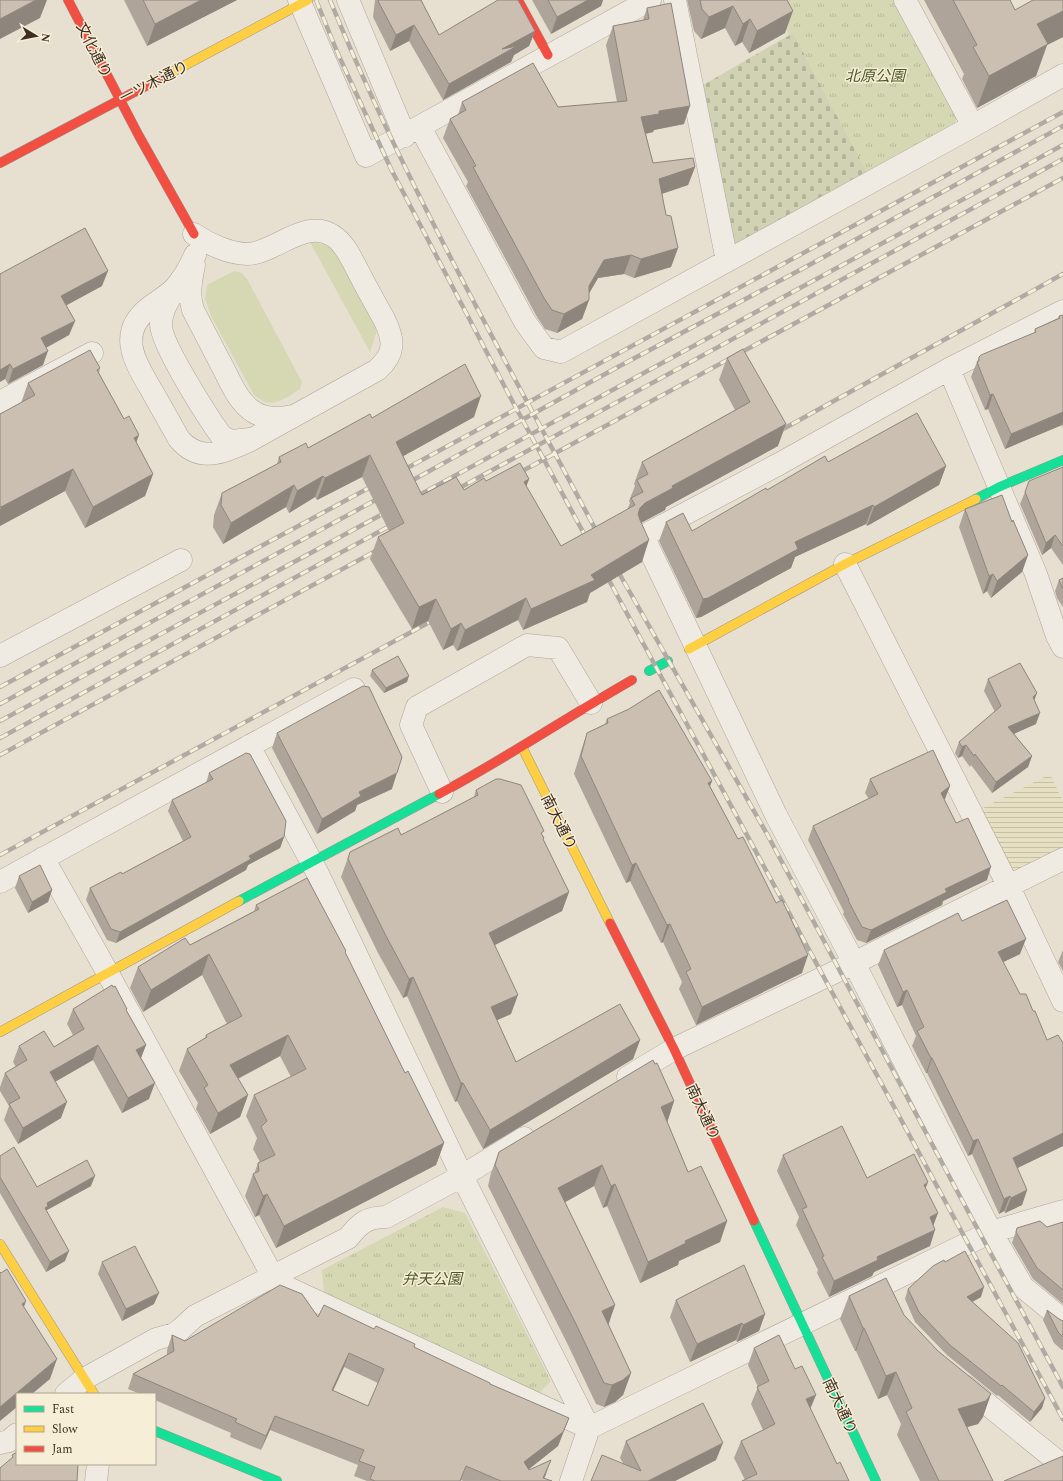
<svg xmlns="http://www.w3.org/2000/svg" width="1063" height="1481" font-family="Spectral,'Noto Sans JP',serif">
  <defs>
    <pattern id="farmland-rules" width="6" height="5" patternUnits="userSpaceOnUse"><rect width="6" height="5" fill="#e6dfc2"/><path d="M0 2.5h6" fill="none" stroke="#c6c0a6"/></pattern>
    <pattern id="cemetery-stones" width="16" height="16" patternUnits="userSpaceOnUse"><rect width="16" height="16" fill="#d1d1b3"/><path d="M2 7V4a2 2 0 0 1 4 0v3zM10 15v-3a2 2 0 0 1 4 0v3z" fill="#b4b49a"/></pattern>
    <pattern id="park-tufts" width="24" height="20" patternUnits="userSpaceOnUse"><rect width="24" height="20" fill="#d6d7b3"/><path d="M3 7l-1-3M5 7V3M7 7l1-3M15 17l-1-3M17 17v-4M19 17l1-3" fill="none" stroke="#b9b99a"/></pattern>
  </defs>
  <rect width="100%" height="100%" fill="#e7e0d1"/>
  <!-- farmland -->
  <path fill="url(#farmland-rules)" d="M1050 774 1063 801V849L1020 870 1007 866 979 810Z"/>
  <!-- grass -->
  <path fill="#d6d7b3" d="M310 242C323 243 330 246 340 255L375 323 376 334 370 352Z
    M234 271 242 273 247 279 302 382 300 389C292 395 275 406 265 402 261 400 257 397 254 395L211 316 205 299 207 285Z"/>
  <!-- cemetery -->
  <path fill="url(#cemetery-stones)" d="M793 33 867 172 737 245 730 240 698 88Z"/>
  <!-- park -->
  <path fill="url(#park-tufts)" d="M772 0H895L957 116 955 123 867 172 793 33 789 35Z
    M443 1207 465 1213 551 1381 539 1393 324 1294 322 1270Z"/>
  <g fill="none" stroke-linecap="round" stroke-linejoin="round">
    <!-- street casing -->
    <g stroke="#ada599" stroke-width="23">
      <path id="street" d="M299 0 366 156 650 0
        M348 0 405 136
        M675 0 727 261
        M905 0 973 126
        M420 127 525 322 544 348 561 352 973 126 1063 75
        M194 234C208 244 230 254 248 254 276 253 307 215 336 238 346 246 352 260 358 271 366 287 375 303 384 319 395 341 395 354 377 370L249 441C224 452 200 464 179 439 170 423 161 407 152 391 135 362 116 333 150 307 158 301 167 296 174 289 183 279 190 267 195 255
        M194 265C191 281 188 294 193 310 202 327 211 345 220 362 229 378 237 402 254 412 265 419 280 419 293 416
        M175 290C168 300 161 311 161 324 160 343 209 419 222 437L232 441 250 439
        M1063 311 949 369 779 464 643 536 776 815 854 963 991 1232 1023 1287 1063 1320
        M949 369 1036 574 1057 636 1063 647
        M0 402 92 353
        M845 564 1009 887 1063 1001
        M0 656 181 560
        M249 746 318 874 462 1176 589 1428
        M442 792 411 725 417 707 527 645 558 648 591 703
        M43 858 100 959 272 1275 286 1287 589 1428
        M0 882 354 689
        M628 1077 674 1049 854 963 1063 859
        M965 1386 1063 1466
        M66 1394 84 1379 156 1339 174 1334 181 1329 195 1316 348 1238C360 1223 367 1217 386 1217L462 1176 524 1138
        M0 1443 9 1441 17 1434
        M96 1481 98 1464
        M571 1481 589 1428 991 1232 1063 1211"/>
    </g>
    <!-- fast casing -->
    <g stroke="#9c958a" stroke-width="10">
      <path id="fast" d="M976 499 999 487 1063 460
        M649 671 668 661
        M239 901 439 794
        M754 1221 876 1481
        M155 1431 277 1481"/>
    </g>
    <!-- slow casing -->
    <g stroke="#9c958a" stroke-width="10">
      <path id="slow" d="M161 78 308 0
        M689 649 845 564 976 499
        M522 747 610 923
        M0 1032 239 901
        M0 1244 94 1394"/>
    </g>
    <!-- jam casing -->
    <g stroke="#9c958a" stroke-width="10">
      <path id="jam" d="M68 0 139 136 194 234
        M518 0 548 55
        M0 163 161 78
        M439 794C505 759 567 717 632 680
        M610 923 674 1049 754 1221"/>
    </g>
    <!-- street -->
    <use href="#street" stroke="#efebe3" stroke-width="22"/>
    <!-- fast -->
    <use href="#fast" stroke="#16e098" stroke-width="9"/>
    <!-- slow -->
    <use href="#slow" stroke="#ffcf43" stroke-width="9"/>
    <!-- jam -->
    <use href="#jam" stroke="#f24e42" stroke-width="9"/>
    <!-- rail casing -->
    <g stroke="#afaaa2" stroke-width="4.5">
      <path id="rail" d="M316 0 338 54 391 169 508 393 589 543
        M330 0C406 187 506 360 600 538
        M776 433 1063 274
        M398 473 1063 112
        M515 475 1063 178
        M404 485 616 368 800 270 1063 126
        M452 492 1063 159
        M412 499 1063 145
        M615 566 767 834 956 1189 1063 1387
        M604 571 1063 1419
        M0 687 378 483
        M0 704 383 496
        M0 721 390 510
        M0 738 397 522
        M0 755 383 547
        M0 855 439 617"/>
    </g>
    <!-- rail -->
    <use href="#rail" stroke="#f7eed8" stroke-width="3" stroke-dasharray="9" stroke-linecap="butt"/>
  </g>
  <!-- wall -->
  <path fill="#afa499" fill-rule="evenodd" d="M124 0H237L147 46Z
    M375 0H421L439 35 535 31 529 46 514 55 511 62 443 100 409 41 390 51 373 17Z
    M532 0H603L601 6 551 34Z
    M687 0H787L785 33 749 53 742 42 735 46 725 28 701 39 694 31Z
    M924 0H1010L1015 10 1063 0V37L1047 45 1036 76 977 108 962 79 964 74Z
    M647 8 684 124 654 130 653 132 646 134 653 163 695 167 688 185 662 194 666 215 678 248 671 267 634 278 624 274 598 278 589 293V300L582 319 557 333 545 329 537 317 466 186 468 182 443 138 450 119 458 115 462 102 558 107 617 102 606 45 613 26 643 20Z
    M0 274 102 286 66 305 75 321 69 335 46 348 43 365 8 384 5 379Z
    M1063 315V428L1062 425 1005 449 988 409 985 410 971 377 979 357 1034 333 1035 329 1058 318 1059 316Z
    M727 358 778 446 666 507 665 510 641 523 642 562 590 593 587 602 523 630 518 620 457 651 453 645 443 650 428 621 412 629 370 559 378 537 389 531 362 477 317 500 315 497 289 513 286 507 223 544 213 527 214 515 222 493 277 464 279 457 308 448 372 418 474 417 403 456 422 495 464 490 486 481 529 479 526 486 561 546 627 510 630 503 629 501 635 486 634 484 642 462 735 410 719 380Z
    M100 368 99 373 153 474 145 496 85 528 65 491 0 526V414L21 403 28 383Z
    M828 462 946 466 939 485 867 526 866 524 795 557 791 568 701 617 696 618 659 541 666 522 692 531 767 490Z
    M1063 467V565L1051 548 1042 555 1020 504 1025 492Z
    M965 509 1012 522 1028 555 1022 572 991 598 987 591 983 594 959 527Z
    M1063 578V607L1057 598 1055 591 1059 580Z
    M372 670 407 682 384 693 370 676Z
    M988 679 1034 700 1036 724 1014 734 1032 756 1028 767 992 793 971 765 970 767 962 756 958 758 955 753 959 742 995 712 984 691Z
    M607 719 712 781 710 786 802 973 696 1025 679 989 682 982 663 942 661 943 630 881 626 883 574 774 581 751 587 733 605 724Z
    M277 733 392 789 357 805 355 811 317 834 272 748Z
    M209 773 284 837 280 848 248 865 246 870 116 943 107 940 86 900 90 888 122 874 183 841 168 811 172 800 206 783Z
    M870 779 950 786 944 799 956 823 987 880 943 901 942 905 866 943 857 940 843 914 844 912 808 840 813 826 869 799 865 793Z
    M476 790 543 836 544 838 543 840 569 892 562 911 495 945 511 1014 497 1020 516 1062 640 1040 633 1059 483 1149 457 1101 455 1102 407 996 403 998 378 953 341 877 350 852 401 835 474 797Z
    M19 876 52 890 48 902 28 913 15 888Z
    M256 905 346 951 345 953 405 1073 444 1143 436 1165 276 1248 259 1215 255 1217 245 1196 253 1174H254L258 1163 260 1162 253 1149 257 1138 246 1116 254 1095 291 1077 280 1056 238 1079 248 1095 240 1117 210 1134 196 1109 198 1103 179 1071 187 1049 205 1038 206 1035 227 1024 202 975 143 1012 130 988 138 967 190 945 254 911Z
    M962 921 1020 954 1003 962 1063 1146 1017 1168 1027 1190 1022 1205 1005 1213 1004 1211 999 1214 972 1154 968 1156 927 1073H926L912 1046 916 1036 902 1005 897 1007 878 965 884 950Z
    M1063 950V971L1058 962Z
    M73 1009 127 1011 146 1045 141 1058 149 1099 122 1113 93 1060 55 1082 61 1118 18 1144 4 1120 9 1106 0 1091V1087L5 1073 16 1067 13 1062 19 1046 54 1047 73 1035 67 1024Z
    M674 1101 667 1122 688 1172 727 1221 720 1242 679 1261 678 1265 640 1283 607 1206 603 1208 594 1186 565 1202 615 1305 608 1324 631 1373 623 1395 615 1402 604 1407 596 1404 568 1345 488 1186 491 1173 499 1152Z
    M783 1155 867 1178 926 1189 933 1226 930 1246 874 1272 872 1276 829 1297 817 1273 818 1270 796 1225 799 1217 777 1171Z
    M0 1156 37 1187 91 1186 47 1210 46 1211 65 1261 46 1272 0 1193Z
    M1063 1222V1304L1033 1279 1012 1243 1017 1228 1047 1227Z
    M102 1262 154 1304 122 1321 98 1274Z
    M945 1262 981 1297 972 1302 1045 1398 1042 1408 1030 1422 998 1395 997 1396 947 1355 915 1322 905 1299 908 1289Z
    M849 1296 904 1315 983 1417 978 1424 967 1427 993 1481H920L897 1435 901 1424 887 1395 878 1399 856 1351H855L840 1319Z
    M676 1300 765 1314 759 1331 737 1342 736 1340 690 1362 670 1317Z
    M1047 1310 1059 1319 1063 1321V1349L1062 1350 1054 1343 1043 1320Z
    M318 1317 374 1329 414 1347 490 1384 569 1418 558 1446 529 1469V1470L546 1474 544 1478 552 1481H463L461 1480V1481H367L354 1476 358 1465 270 1430 261 1450 230 1437 231 1433 155 1400V1394H140L128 1389 133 1374 167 1355V1350L172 1335 185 1341ZM344 1367 378 1383 368 1406 333 1391Z
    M754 1348 810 1409 837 1464 745 1480 734 1458 741 1441 763 1430 751 1404 758 1387 748 1365Z
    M626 1441 716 1460 675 1481H591L623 1463 620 1458Z"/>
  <!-- shaded-wall -->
  <path fill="#8e867d" d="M36 0H47L40 18 0 39V19Z
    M201 0H237L147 46 155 24Z
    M588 0H603L601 6 551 34 557 17Z
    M733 6 725 28 701 39 709 17Z
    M793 11 785 33 749 53 757 31Z
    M1063 11V37L1047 45 1036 76 977 108 989 76 1037 24Z
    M750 19 742 42 735 46 743 24Z
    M414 25 409 41 390 51 396 35Z
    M535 31 529 46 514 55 511 62 443 100 449 84 502 49Z
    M690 106 684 124 654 130 653 132 634 136 641 117 659 111Z
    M695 167 688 185 652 197 659 179Z
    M678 248 671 267 634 278 641 259Z
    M631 255 624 274 598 278 583 304 589 300 582 319 557 333 564 314 589 286 604 260Z
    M108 271 102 286 56 311 61 296Z
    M75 321 69 335 36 353 41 338Z
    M48 351 43 365 8 384 13 369Z
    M10 364 5 379 0 382V370Z
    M993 394 988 409 985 410 990 395Z
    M481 396 474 417 389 464 396 442Z
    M1063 412V422L1062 425 1005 449 1011 434Z
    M786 424 778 446 666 507 665 510 637 525 632 530 640 508 645 503 672 486Z
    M139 435 131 457 134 438Z
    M370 455 362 477 317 500 325 478Z
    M946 466 939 485 867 526 874 507Z
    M73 469 65 491 0 526V510L1 507Z
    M153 474 145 496 85 528 93 507Z
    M323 476 315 497 289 513 297 491Z
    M529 479 521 501 524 482Z
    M294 485 286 507 223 544 231 523Z
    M873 505 866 524 795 557 791 568 701 617 696 618 703 599 795 542Z
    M1055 535 1051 548 1042 555 1046 543Z
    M649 540 642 562 590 593 587 602 523 630 531 609 591 575Z
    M1028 555 1022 572 991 598 997 581Z
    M993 574 987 591 983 594 989 576Z
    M526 598 518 620 457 651 465 630Z
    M436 599 428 621 412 629 419 607Z
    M461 623 453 645 443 650 451 629Z
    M409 676 407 682 384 693 386 688Z
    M1037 693 1033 704V697Z
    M1040 713 1036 724 1004 738 1008 727Z
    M966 745 962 756 958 758 962 747Z
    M1032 756 1028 767 992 793 996 782Z
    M397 773 392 789 357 805 355 811 317 834 322 819 359 792Z
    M712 781 705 798 708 783Z
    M950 786 945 799 936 806 941 793Z
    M284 837 280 848 248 865 246 870 116 943 120 932 249 856Z
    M636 863 630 881 626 883 632 865Z
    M991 867 987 880 943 901 942 905 866 943 871 930 945 889Z
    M52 890 48 902 28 913 32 902Z
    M569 892 562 911 483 951 489 933Z
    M670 924 663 942 661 943 667 925Z
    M1026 939 1020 954 993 967 998 952Z
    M209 954 202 975 143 1012 151 990Z
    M808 955 802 973 696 1025 702 1007Z
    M413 977 407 996 403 998 409 979Z
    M907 990 902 1005 897 1007 903 992Z
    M518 995 511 1014 484 1026 491 1007Z
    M288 1035 280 1056 222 1087 230 1065Z
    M640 1040 633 1059 483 1149 490 1130Z
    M98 1045 93 1060 44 1088 50 1072Z
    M146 1045 140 1060 136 1050Z
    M931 1058H932L927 1073H926Z
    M155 1083 149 1099 122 1113 128 1098Z
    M461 1083H463L457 1101 455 1102Z
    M248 1095 240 1117 210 1134 218 1113Z
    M674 1101 667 1123 661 1107Z
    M67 1102 61 1118 18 1144 23 1128Z
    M1063 1133V1146L1007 1173 1013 1158Z
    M978 1139 972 1154 968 1156 973 1141Z
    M444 1143 436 1165 276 1248 284 1226Z
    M602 1165 594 1186 551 1210 558 1188Z
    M95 1176 91 1186 47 1210 45 1216 41 1218 47 1203Z
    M928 1182 922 1198 924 1185Z
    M615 1184 607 1206 603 1208 611 1186Z
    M1027 1190 1022 1205 1005 1213 1011 1198Z
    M267 1194 259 1215 255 1217 263 1196Z
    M1010 1196 1004 1211 999 1214 1004 1199Z
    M938 1213 932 1229 930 1217Z
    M727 1221 720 1242 679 1261 678 1265 640 1283 648 1262 685 1241Z
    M935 1230 930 1246 874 1272 872 1276 829 1297 834 1281 877 1257Z
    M69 1251 65 1261 46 1272 50 1262Z
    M984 1287 981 1297 963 1307 967 1297Z
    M159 1293 154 1304 122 1321 126 1309Z
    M26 1301 19 1321 22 1304Z
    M615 1305 608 1326 602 1311Z
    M765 1314 759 1331 737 1342 743 1325Z
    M742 1323 736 1340 690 1362 697 1344Z
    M863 1328H864L856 1351H855Z
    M349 1353 344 1367 326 1405 332 1390Z
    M57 1359 50 1379 32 1394H17V1407L0 1421V1407Z
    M896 1372 887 1395 878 1399 886 1376Z
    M631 1373 623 1395 615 1402 604 1407 612 1385Z
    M991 1394 983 1417 978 1424 950 1432 958 1409Z
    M816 1395 809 1412 806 1399Z
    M1045 1398 1042 1408 1030 1422 1034 1412Z
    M275 1416 270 1430 261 1450 266 1436Z
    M569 1418 558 1446 519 1477 524 1462Z
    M723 1443 716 1460 675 1481H648Z
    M551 1460 546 1474 543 1481H542Z"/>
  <!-- building -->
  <path fill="#cbbfb2" stroke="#8e867d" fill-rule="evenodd" d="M0 0H36L0 19Z
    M143 0H201L155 24Z
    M379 0H421L439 35 498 0H518L535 31 502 49 517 46 449 84 414 25 396 35 378 1Z
    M548 0H588L557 17Z
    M700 0H787L793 11 757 31 750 19 743 24 733 6 709 17 702 9Z
    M953 0H1010L1015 10 1033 0H1063V11L1037 24 1048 44 989 76 973 47 977 45Z
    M671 3 690 106 659 111V114L641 117 653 163 693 158 695 167 659 179 666 215 671 216 678 248 641 259 631 255 604 260 589 286V300L564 314 552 310 544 298 473 167 476 166 450 119 466 110 462 102 533 63 558 107 627 101 613 26 649 19 647 8Z
    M85 228 108 271 61 296 75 321 41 338 48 351 13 369 10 364 0 370V274Z
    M1063 315V412L1011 434 993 394 990 395 977 362 979 361V357L981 355 1036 332 1035 329 1060 318 1059 316Z
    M743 349 786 424 672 486 673 488 645 503 640 508 638 514 640 520 649 540 591 575 595 580 531 609 526 598 465 630 461 623 451 629 436 599 419 607 378 537 404 523 370 455 325 478 323 476 297 491 294 485 231 523 221 505 222 493 281 462 279 457 306 443 308 448 370 414 372 418 465 364 481 396 396 442 422 495 456 477 464 490 484 478 486 481 520 463 529 479 524 482 561 546 635 505 631 498 643 492 637 480 648 474 642 462 750 402 727 358Z
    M90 350 100 368 97 370 124 419 129 416 139 435 134 438 153 474 93 507 73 469 1 507 0 506V414L35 395 28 383Z
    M917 413 946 466 874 507 873 505 795 542 798 549 708 598 703 599 666 522 683 513 692 531 766 488 767 490 825 456 828 462Z
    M1063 467V546L1055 535 1046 543 1025 492 1029 481Z
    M1002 495 1012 522 1013 520 1028 555 997 581 993 574 989 576 965 509Z
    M1063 578V589L1059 580Z
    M398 656 409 676 386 688 372 670Z
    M1020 663 1037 693 1033 697 1040 713 1008 727 1032 756 996 782 975 754 974 756 966 745 962 747 959 742 1001 706 988 679Z
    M363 686 369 687 402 757 397 773 359 792 361 796 322 819 277 733Z
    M659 690 712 781 708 783 738 839 743 837 776 903 782 900 808 955 702 1007 686 972 691 969 670 924 667 925 636 863 632 865 581 756 587 733 608 723 607 719 629 709Z
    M933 750 950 786 941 793 956 823 968 818 991 867 945 889 947 892 871 930 862 927 848 900H849L813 826 878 794 870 779Z
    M246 753 250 754 286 821 284 837 249 856 251 859 120 932 111 929 90 888 121 872 122 874 191 837 172 800 213 779 209 773Z
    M496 779H500L521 785 544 831 541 833 544 838 543 839 569 892 489 933 518 995 491 1007 516 1062 620 1004 640 1040 490 1130 463 1083H461L413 977 409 979 385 934 348 859 350 852 398 828 401 835 478 795 476 790Z
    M40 865 52 890 32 902 19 876Z
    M307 878 346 951 345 952 405 1073 408 1071 444 1143 284 1226 267 1194 263 1196 253 1174 259 1171 258 1163 275 1155 261 1127 267 1121 254 1095 306 1069 288 1035 230 1065 248 1095 218 1113 204 1088 208 1085 187 1049 207 1037 206 1035 242 1016 209 954 151 990 138 967 185 938 190 945 259 909 256 905Z
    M1007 900 1026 939 998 952 1020 994H1026L1033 1011H1035L1047 1040 1058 1035 1063 1043V1133L1013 1158 1027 1190 1011 1198 1010 1196 1004 1199 978 1139 973 1141 932 1058H931L917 1031 924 1027 907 990 903 992 884 950 958 913 962 921Z
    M112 985 113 987 115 986 127 1009 126 1010 146 1045 136 1050 155 1083 128 1098 98 1045 50 1072 67 1102 23 1128 9 1104 20 1098 5 1073 27 1060 19 1046 44 1031 54 1047 84 1029 73 1009Z
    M653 1060 655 1064 657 1063 674 1101 661 1107 688 1172 701 1166 727 1221 685 1241 686 1243 648 1262 615 1184 611 1186 602 1165 558 1188 615 1305 602 1311 631 1373 623 1380 612 1385 604 1383 576 1324 495 1165 499 1152Z
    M842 1126 867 1178 914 1154 928 1182 924 1185 938 1213 930 1217 935 1230 877 1257 878 1260 834 1281 822 1257 824 1256 802 1209 807 1207 783 1155Z
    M14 1147 37 1187 87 1160 95 1176 47 1203 48 1206 45 1208 69 1251 50 1262 0 1177V1156Z
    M1040 1221 1047 1227 1063 1222V1290L1037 1268 1016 1232 1017 1228Z
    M135 1246 159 1293 126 1309 102 1262Z
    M965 1251 984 1287 967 1297 1018 1343 1045 1398 1034 1412 1002 1385 1001 1386 950 1345 919 1312 908 1289 933 1266 944 1260 945 1262Z
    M744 1265 765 1314 743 1325 742 1323 697 1344 676 1300Z
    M7 1269 26 1301 22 1304 57 1359 0 1407V1272L1 1273Z
    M886 1278 904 1315 938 1351 991 1394 986 1401 958 1409 993 1481H939L906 1412 912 1408 896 1372 886 1376 864 1328H863L849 1296Z
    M280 1285 302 1294 318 1317 324 1305 374 1329 376 1326 415 1344 414 1347 490 1383V1384L569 1418 563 1432 524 1462 529 1470 551 1460 543 1478 552 1481H501L466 1466 460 1481H375L370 1479 375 1467 359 1461 364 1450 275 1416 266 1436 235 1422 237 1419 133 1374 174 1351 172 1335 185 1341ZM349 1353 384 1369 368 1406 332 1390Z
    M1047 1310 1059 1319 1063 1321V1337L1058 1332Z
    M779 1335 795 1369 802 1366 816 1395 806 1399 837 1464 840 1462 849 1481H742L757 1474 741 1441 775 1424 757 1387 769 1381 754 1348Z
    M703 1403 723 1443 648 1481H591L602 1455 641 1471 626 1441Z
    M17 1452V1464H78L77 1481H0V1468L13 1457 12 1455Z
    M1063 1456V1481H1004Z"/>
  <g text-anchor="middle" stroke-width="3" stroke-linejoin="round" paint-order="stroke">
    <!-- street labels -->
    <g font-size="15" fill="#3d2e20" stroke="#f7eed8">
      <text transform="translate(94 50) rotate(63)" y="5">文化通り</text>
      <text transform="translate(154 82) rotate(-27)" y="5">一ツ木通り</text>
      <text transform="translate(559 822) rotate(63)" y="5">南大通り</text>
      <text transform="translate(703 1112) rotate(65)" y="5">南大通り</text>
      <text transform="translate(840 1406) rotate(65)" y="5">南大通り</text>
    </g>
    <!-- park labels -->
    <g font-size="15" font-style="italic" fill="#4d5a26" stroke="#f7eed8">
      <text x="875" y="81">北原公園</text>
      <text x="432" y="1284">弁天公園</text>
    </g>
  </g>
  <!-- legend -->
  <rect x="16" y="1393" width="140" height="72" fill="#f7eed8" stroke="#ada18e"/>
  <rect x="24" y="1406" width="20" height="6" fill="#16e098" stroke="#ada18e"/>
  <text x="52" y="1413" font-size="12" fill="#3d2e20">Fast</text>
  <rect x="24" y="1426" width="20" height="6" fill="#ffcf43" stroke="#ada18e"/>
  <text x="52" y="1433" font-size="12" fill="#3d2e20">Slow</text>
  <rect x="24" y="1446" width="20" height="6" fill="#f24e42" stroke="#ada18e"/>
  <text x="52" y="1453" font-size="12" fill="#3d2e20">Jam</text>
  <!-- north arrow -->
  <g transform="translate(36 36) rotate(100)" stroke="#f7eed8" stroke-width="3" paint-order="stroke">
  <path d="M0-3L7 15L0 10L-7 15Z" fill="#3d2e20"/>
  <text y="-6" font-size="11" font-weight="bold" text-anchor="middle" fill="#3d2e20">N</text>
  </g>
</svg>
